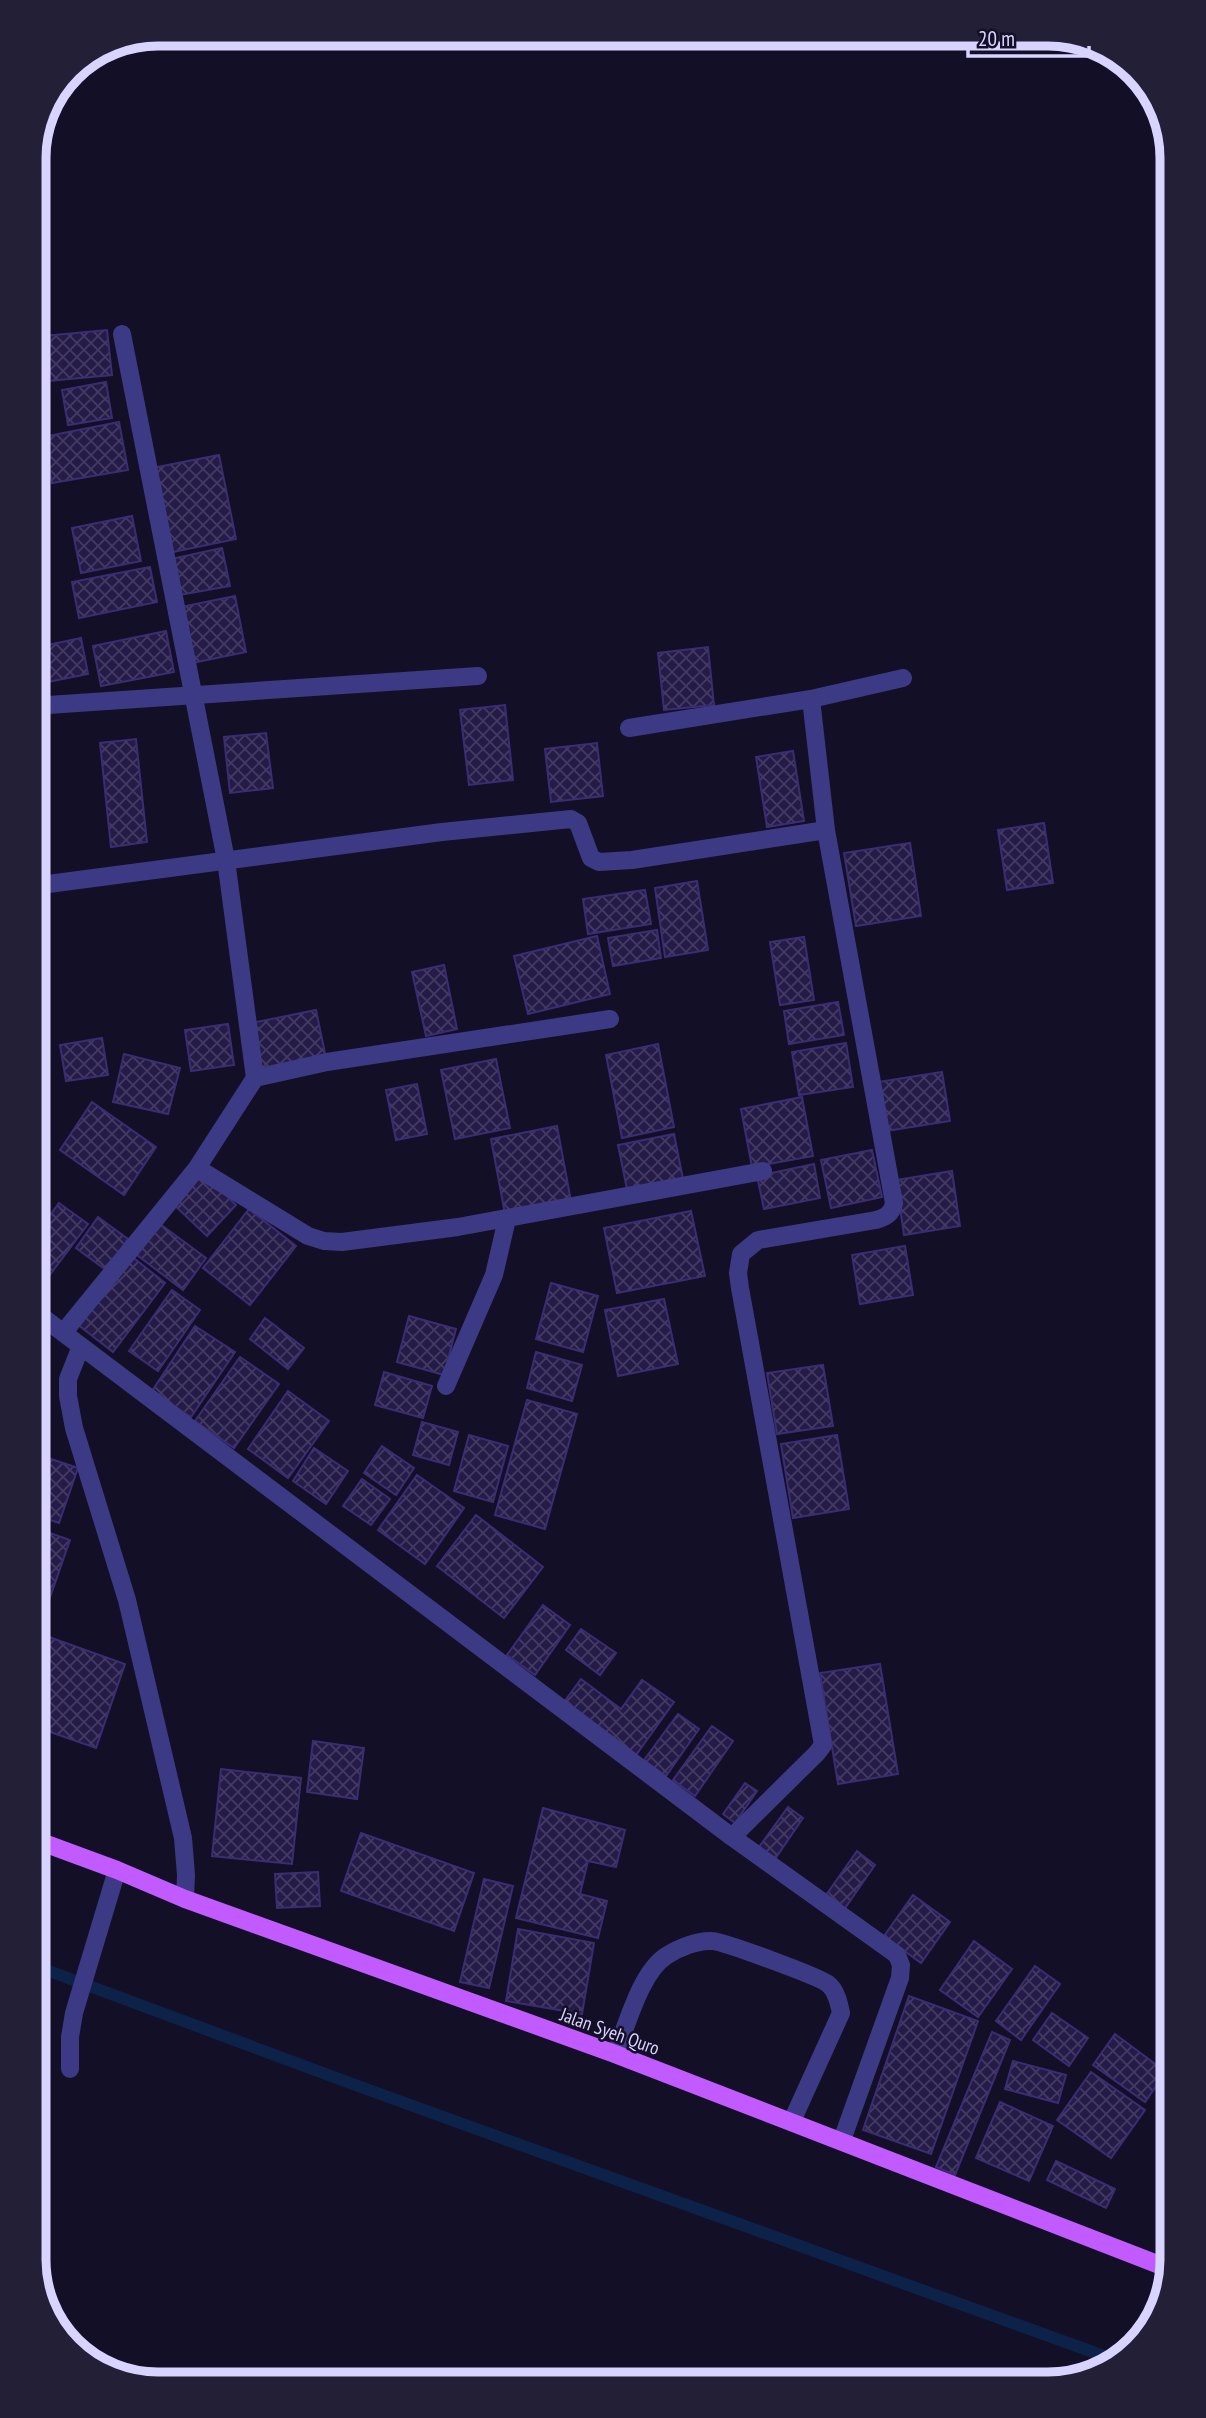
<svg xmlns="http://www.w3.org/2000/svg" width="1206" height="2418" font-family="'PT Sans Narrow',sans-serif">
  <defs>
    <pattern id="building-cross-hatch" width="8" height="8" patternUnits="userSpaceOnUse" patternTransform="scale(1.75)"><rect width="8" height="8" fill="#241b47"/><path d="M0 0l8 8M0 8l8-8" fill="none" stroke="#433b63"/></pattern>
  </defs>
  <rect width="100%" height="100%" fill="#130f26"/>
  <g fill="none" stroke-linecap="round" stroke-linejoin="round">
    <!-- stream -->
    <path stroke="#0c2248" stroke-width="12" d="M33 1965 358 2086 1115 2360"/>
  </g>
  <!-- building -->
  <path fill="url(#building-cross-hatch)" stroke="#3b2d73" stroke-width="2" d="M107 330 112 375 38 382 33 337Z
    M106 382 112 418 68 425 62 390Z
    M119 422 128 470 52 483 43 437Z
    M36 434 44 471 33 473V435Z
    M219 455 236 539 168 553 152 468Z
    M132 516 141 561 81 573 72 528Z
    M222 548 230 586 179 595 171 559Z
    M150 567 157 602 79 618 72 582Z
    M235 596 246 652 192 663 181 607Z
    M166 631 174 672 101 686 93 646Z
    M81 638 88 674 33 685V648Z
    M708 647 714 705 664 710 658 653Z
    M505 705 513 780 469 785 460 710Z
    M266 733 273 788 230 793 224 737Z
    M136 739 147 842 111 847 100 743Z
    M597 743 603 796 551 802 545 749Z
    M793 751 804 821 767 827 756 757Z
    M38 816 42 863 33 864V817Z
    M1044 823 1053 883 1007 890 998 830Z
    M910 843 921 916 856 926 844 853Z
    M697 881 708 950 665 957 655 888Z
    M645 890 651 924 588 934 583 899Z
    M657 930 661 958 613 966 608 938Z
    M597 936 610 994 528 1014 514 956Z
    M804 937 814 1000 780 1005 770 942Z
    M444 965 457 1029 426 1036 412 972Z
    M838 1002 844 1035 789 1044 784 1011Z
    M316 1010 326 1058 261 1071 252 1023Z
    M228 1024 234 1065 191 1071 185 1030Z
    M102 1038 108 1075 66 1081 60 1045Z
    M846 1043 853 1087 799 1095 792 1052Z
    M658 1044 674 1127 622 1138 606 1055Z
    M124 1054 180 1068 168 1114 113 1102Z
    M496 1059 510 1128 455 1139 441 1070Z
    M942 1072 950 1121 886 1131 878 1082Z
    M417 1084 427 1134 396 1140 386 1090Z
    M802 1097 813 1156 752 1167 741 1109Z
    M92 1102 156 1147 124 1195 60 1150Z
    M557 1126 571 1201 505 1214 491 1139Z
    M674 1134 683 1179 627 1189 618 1145Z
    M872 1150 882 1197 831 1208 821 1160Z
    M814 1164 820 1198 764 1209 757 1176Z
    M201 1171 236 1205 207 1236 172 1203Z
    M952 1171 960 1226 904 1235 896 1180Z
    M59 1203 88 1224 49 1276 33 1265V1238Z
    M33 1209 42 1217 33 1228Z
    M249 1209 296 1246 250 1305 203 1268Z
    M691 1211 705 1276 617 1293 604 1228Z
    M98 1217 128 1239 106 1270 76 1248Z
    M156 1221 206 1258 183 1290 133 1252Z
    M905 1246 913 1295 860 1304 852 1255Z
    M130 1255 165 1283 113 1352 77 1324Z
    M551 1283 598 1296 583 1352 536 1339Z
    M172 1290 200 1310 158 1371 129 1351Z
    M664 1299 678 1364 618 1376 605 1310Z
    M409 1316 456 1329 444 1375 397 1362Z
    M265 1318 304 1348 288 1369 250 1339Z
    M195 1326 235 1352 191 1417 152 1391Z
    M536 1352 582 1365 572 1401 527 1388Z
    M240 1357 279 1384 234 1448 195 1421Z
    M823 1365 833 1426 777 1434 767 1373Z
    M384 1372 432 1386 423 1418 375 1405Z
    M288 1391 329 1421 288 1478 248 1449Z
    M527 1400 577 1414 545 1529 495 1515Z
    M422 1422 458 1432 449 1465 413 1455Z
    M469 1435 508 1446 493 1502 454 1491Z
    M837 1435 849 1509 793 1518 781 1444Z
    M382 1446 414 1468 396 1495 364 1473Z
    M314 1448 348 1471 326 1504 293 1481Z
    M33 1453 78 1468 59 1523 33 1514Z
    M417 1475 464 1508 425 1564 378 1530Z
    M362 1479 390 1499 371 1525 343 1506Z
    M476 1515 543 1567 504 1618 437 1566Z
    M33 1527 70 1540 33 1646Z
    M543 1605 570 1625 535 1675 507 1655Z
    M581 1629 616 1653 600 1675 566 1650Z
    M49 1637 125 1664 96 1748 33 1726V1682Z
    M880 1664 898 1774 838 1784 820 1673Z
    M581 1679 621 1709 642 1680 674 1702 636 1755 564 1702Z
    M678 1714 699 1729 666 1776 644 1760Z
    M712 1726 733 1741 695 1796 673 1780Z
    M313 1741 364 1748 357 1799 307 1792Z
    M221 1769 301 1778 292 1864 212 1856Z
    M745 1783 757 1791 735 1823 723 1814Z
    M788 1807 803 1818 775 1859 759 1847Z
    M543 1808 625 1830 616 1867 588 1861 580 1894 607 1901 598 1938 516 1918Z
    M361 1833 474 1873 454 1931 341 1891Z
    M857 1851 875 1865 843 1911 824 1898Z
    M318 1872 320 1906 277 1908 275 1874Z
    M484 1879 513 1886 489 1988 460 1982Z
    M913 1895 950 1922 921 1963 884 1936Z
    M518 1929 594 1943 582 2014 506 2001Z
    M974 1941 1012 1969 978 2017 940 1990Z
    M1035 1966 1060 1984 1021 2040 996 2021Z
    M909 1996 978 2021 931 2154 863 2130Z
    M1052 2013 1088 2038 1069 2066 1033 2040Z
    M992 2032 1010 2040 955 2175 936 2167Z
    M1115 2034 1166 2072 1145 2102 1093 2065Z
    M1013 2061 1066 2075 1058 2103 1005 2089Z
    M1091 2072 1145 2110 1111 2158 1057 2120Z
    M1000 2102 1053 2126 1029 2181 976 2158Z
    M1173 2114V2147L1158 2136Z
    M1056 2161 1115 2189 1106 2208 1047 2180Z"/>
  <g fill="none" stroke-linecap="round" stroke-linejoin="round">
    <!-- minor -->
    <path stroke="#3d3a85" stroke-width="18" d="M33 706 478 676
      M629 728 811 699 903 678
      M33 886 442 832 571 819 578 823 591 858 599 862 632 860 826 830
      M255 1078 327 1062 610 1019
      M197 1168 308 1236 324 1241 342 1242 458 1227 763 1171
      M33 1310 732 1837 897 1955 901 1965 900 1978 842 2140
      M63 1333 197 1168 255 1078 226 860 122 334
      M81 1346 68 1379V1396L74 1428 127 1600 183 1838 186 1875 185 1899
      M446 1386 494 1275 507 1219
      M732 1837 817 1753 823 1745 740 1288 738 1273 741 1254 758 1240 876 1220C887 1217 892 1213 894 1203L826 830 811 699
      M615 2054C627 2026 640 1973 666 1956 678 1948 698 1940 712 1941 722 1941 820 1977 828 1984 836 1990 839 2003 841 2013L792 2121
      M70 2069V2037L74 2013 117 1870"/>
    <!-- major -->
    <path stroke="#c25bff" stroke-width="18" d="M33 1839 117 1870 185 1899 615 2054 1170 2269"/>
  </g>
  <g text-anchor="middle" stroke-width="5" stroke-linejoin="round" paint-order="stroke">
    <!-- street labels -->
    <g font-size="19" fill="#d9d4ff" stroke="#130f26">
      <text transform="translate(610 2031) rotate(20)" y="7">Jalan Syeh Quro</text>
    </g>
  </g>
  <!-- crop -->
  <path d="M0 0H1206V2418H0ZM158 46H1048A112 112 0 0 1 1160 158V2260A112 112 0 0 1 1048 2372H158A112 112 0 0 1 46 2260V158A112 112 0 0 1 158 46Z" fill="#231f37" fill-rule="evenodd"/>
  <path fill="none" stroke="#d9d4ff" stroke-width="9" d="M158 46H1048A112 112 0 0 1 1160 158V2260A112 112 0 0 1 1048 2372H158A112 112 0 0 1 46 2260V158A112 112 0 0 1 158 46Z"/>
  <!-- scale -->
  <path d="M968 46v10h121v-10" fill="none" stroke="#d9d4ff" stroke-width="3.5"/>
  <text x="978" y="46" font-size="21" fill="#d9d4ff" stroke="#130f26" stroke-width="5" paint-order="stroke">20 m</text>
</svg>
